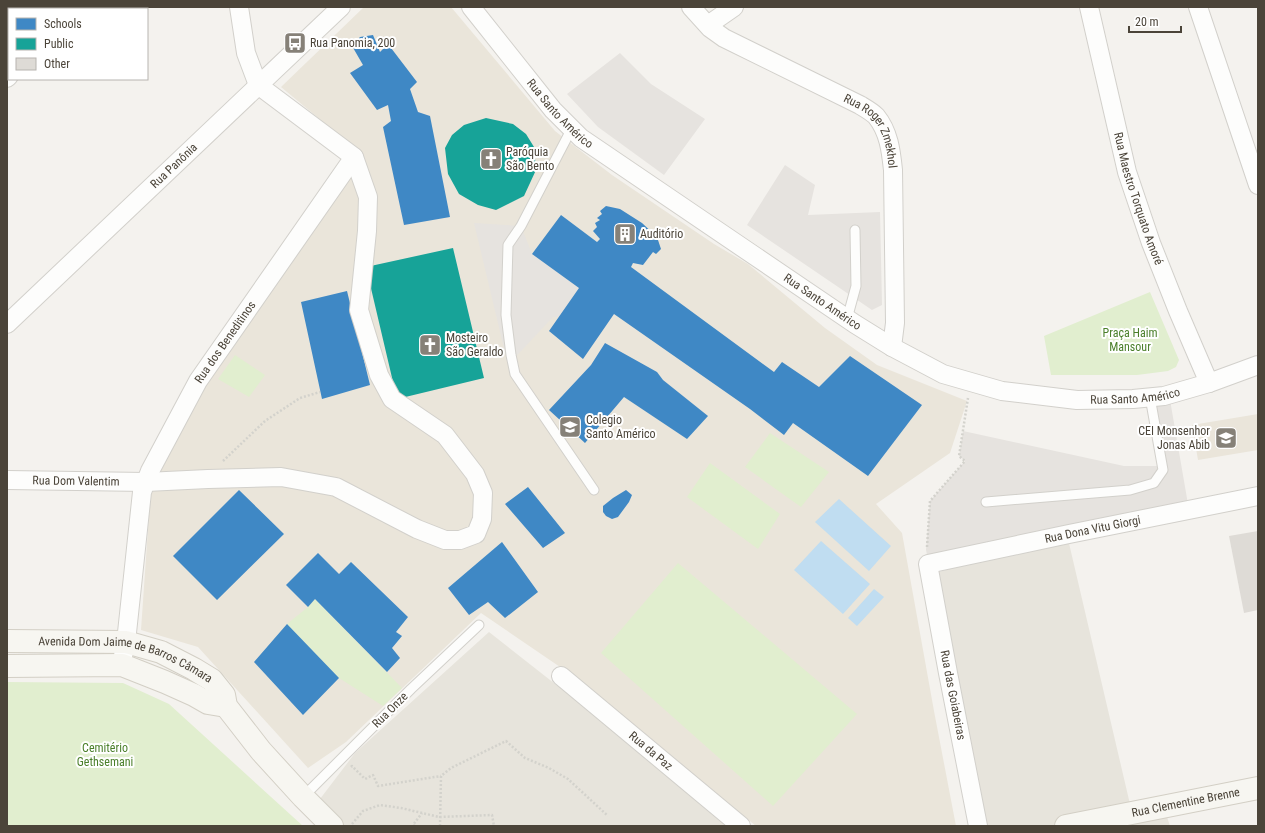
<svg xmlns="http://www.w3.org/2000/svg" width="1265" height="833" font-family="'Roboto Condensed',sans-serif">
  <rect width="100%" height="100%" fill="#f4f2ee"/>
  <!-- residential -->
  <path fill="#e7e4dc" d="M1068 539 1133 817H1167L1170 826H969L943 687 935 573 1032 546Z
    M489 632 736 826H341L320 799 355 753Z"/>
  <!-- education -->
  <path fill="#eae5da" d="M364 7H451L555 131 612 175 714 244 748 264 825 328 877 365 967 401 950 453 876 504 902 533 934 711 956 826H756L563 669 481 613 346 742 308 768 198 647 141 630 151 486 204 385 352 146 281 87Z
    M1258 414V450L1198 460 1192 425Z"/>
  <!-- green -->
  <path fill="#e1eecf" d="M1150 292 1179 360 1176 367 1168 371 1137 375H1051L1044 336Z
    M235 355 265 375 249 397 218 379Z
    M770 433 829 472 801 507 745 467Z
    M710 463 780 514 758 549 687 497Z
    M678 563 857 714 773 806 601 653Z
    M315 599 402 688 383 706 339 678 287 624 308 607Z
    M7 682 123 683 169 704 303 826H7Z"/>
  <!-- parking -->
  <path fill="#e6e3df" d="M620 53 651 84 705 119 664 175 598 127 567 94Z
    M785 165 815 185 808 215 880 212 882 305 872 310 747 225Z
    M474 223 521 226 532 254 579 288 559 317H553L508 365Z
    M1169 394 1189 510 929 564 926 550 930 501 965 461 959 456 963 431 1124 466H1162L1150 397Z"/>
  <!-- water -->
  <path fill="#c0ddf1" d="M839 499 891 546 869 571 815 522Z
    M821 541 870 584 843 614 794 570Z
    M874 589 884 597 857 626 848 618Z"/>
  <!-- schools -->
  <path fill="#3f88c5" d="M373 35 380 52 388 44 417 82 410 89 418 112 430 116 450 217 404 225 383 127 391 121 388 105 377 110 350 73 363 65 352 46 360 37Z
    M606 206 620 209 642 223 657 237 661 249 656 254 653 252 643 265 633 263 631 267 774 372 782 362 819 387 850 356 922 405 868 476 793 423 784 435 750 409 614 314 583 359 549 331 579 288 532 254 561 215 597 242 600 239 593 231 597 227 595 223 600 220 597 218 602 214 600 211Z
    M347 291 370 385 322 399 301 302Z
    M605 343 657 372 663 380 708 416 687 439 624 397 585 443 549 410 591 365Z
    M528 487 565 533 543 548 505 504Z
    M239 490 284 534 217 600 173 556Z
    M626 490 632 495 629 502 618 517 612 519 606 516 603 512V506L613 498Z
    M502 542 538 592 505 618 488 602 469 615 448 588Z
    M318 553 339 574 351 562 408 617 396 632 402 636 392 648 400 658 387 672 315 599 308 607 286 585Z
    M287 624 339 678 303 715 254 662Z"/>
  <!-- public -->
  <path fill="#17a398" d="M486 118 513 124 526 134 534 147 536 170 524 196 496 210 478 205 459 194 448 174 445 148 452 135 464 125Z
    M453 248 484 378 397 399 366 267Z"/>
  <!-- building -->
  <path fill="#dedbd6" d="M1258 531V610L1244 613 1229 536Z"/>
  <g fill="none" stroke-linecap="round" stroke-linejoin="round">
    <!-- lane casing -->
    <g stroke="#d2d0cb" stroke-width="11">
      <path id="lane" d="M572 128 521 226 508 245 506 315 511 355 515 374 594 490
        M847 319 856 286 855 230
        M986 502 1130 490 1154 483 1163 470 1150 397
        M303 797 411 689 479 625"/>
    </g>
    <!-- street casing -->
    <g stroke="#d2d0cb" stroke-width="20">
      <g id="street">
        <path id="s1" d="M471 7 553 110 581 138 855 324 892 347 943 374 1002 391 1077 400 1133 399 1164 396 1209 383 1258 365"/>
        <path id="s2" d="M691 7 710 28 724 38 860 105C865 108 872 112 876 116 889 132 891 151 893 170L895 323 892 347"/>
        <path id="s3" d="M1089 7 1127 172 1151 243 1178 311 1209 383"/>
        <path d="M1198 7 1258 185"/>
        <path d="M82 9 84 7"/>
        <path d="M708 25 734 7"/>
        <path d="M7 78 9 76"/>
        <path id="s4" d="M7 324 341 7"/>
        <path id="s5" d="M7 480 146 482 208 479 281 477 336 487 417 529 445 540H460L476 534 482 519 483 493 475 474 445 435 392 399 379 375 359 310 367 231 368 197 354 157"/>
        <path id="s6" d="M123 656 126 642 142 492 150 471 198 381 354 157 258 85 246 53 239 7"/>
        <path id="s7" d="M561 676 741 826"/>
        <path id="s8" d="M978 826 948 673 928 564 1069 534 1258 496"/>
      </g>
    </g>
    <!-- secondary casing -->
    <g stroke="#d3cfc5" stroke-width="24">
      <g id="secondary">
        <path id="s9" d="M7 641 126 642 161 652 194 669 212 680 224 695 226 706 261 751 303 797 332 826"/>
        <path d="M7 666 122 665 165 682 194 695 208 703 226 706"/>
        <path id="s10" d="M1066 826 1258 788"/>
      </g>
    </g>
    <!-- path -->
    <path stroke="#d3d2cc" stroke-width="2.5" stroke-dasharray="2 2" stroke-linecap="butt" d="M223 461 265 421 300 398 320 392
      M927 547 930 501 965 461 959 456 968 398
      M351 767 352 766 365 779 373 775 378 786 441 776
      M352 824 363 811 380 805 401 808 439 817 492 815 494 826
      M415 826 413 825 422 813
      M440 826 441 776 451 768 506 741 525 758 549 768 568 779 608 816"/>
    <!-- lane -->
    <use href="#lane" stroke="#fdfdfc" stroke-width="9"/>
    <!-- street -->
    <use href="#street" stroke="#fdfdfc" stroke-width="18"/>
    <!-- secondary -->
    <use href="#secondary" stroke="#f7f6f1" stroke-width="22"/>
  </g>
  <!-- icons -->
  <defs>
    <g id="bus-square" transform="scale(1.15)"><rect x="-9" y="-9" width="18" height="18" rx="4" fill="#868178" stroke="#fff"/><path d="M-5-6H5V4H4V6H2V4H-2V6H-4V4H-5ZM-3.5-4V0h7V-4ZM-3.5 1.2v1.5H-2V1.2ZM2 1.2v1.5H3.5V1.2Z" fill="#fff"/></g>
    <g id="church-square" transform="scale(1.15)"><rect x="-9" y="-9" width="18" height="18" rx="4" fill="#868178" stroke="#fff"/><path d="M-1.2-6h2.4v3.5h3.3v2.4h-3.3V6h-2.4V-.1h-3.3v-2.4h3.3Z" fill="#fff"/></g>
    <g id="building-square" transform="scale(1.15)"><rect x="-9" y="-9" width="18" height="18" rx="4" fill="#868178" stroke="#fff"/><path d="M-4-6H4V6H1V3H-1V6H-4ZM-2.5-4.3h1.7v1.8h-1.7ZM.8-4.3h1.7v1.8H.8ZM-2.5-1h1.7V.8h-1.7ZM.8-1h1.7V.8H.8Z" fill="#fff"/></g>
    <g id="school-square" transform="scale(1.15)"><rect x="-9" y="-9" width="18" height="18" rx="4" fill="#868178" stroke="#fff"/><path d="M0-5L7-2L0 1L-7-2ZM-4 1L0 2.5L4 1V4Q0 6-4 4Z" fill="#fff"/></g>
  </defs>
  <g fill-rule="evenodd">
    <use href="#bus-square" x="295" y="43"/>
    <use href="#church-square" x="491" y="159"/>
    <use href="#building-square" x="625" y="234"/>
    <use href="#church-square" x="430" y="345"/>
    <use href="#school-square" x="570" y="427"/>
    <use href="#school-square" x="1226" y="438"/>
  </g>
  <g text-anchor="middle" stroke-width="4" stroke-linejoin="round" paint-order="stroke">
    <!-- poi labels -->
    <g font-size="12" fill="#4b4439" stroke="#fff" text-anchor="start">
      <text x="310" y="47">Rua Panomia, 200</text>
      <text x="506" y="156">Paróquia<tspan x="506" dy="14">São Bento</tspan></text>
      <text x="640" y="238">Auditório</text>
      <text x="446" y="342">Mosteiro<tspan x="446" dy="14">São Geraldo</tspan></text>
      <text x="586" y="424">Colegio<tspan x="586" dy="14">Santo Américo</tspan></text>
      <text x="1210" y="435" text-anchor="end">CEI Monsenhor<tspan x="1210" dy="14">Jonas Abib</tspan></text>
    </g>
    <!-- street labels -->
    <g font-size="12" fill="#4b4439" stroke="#fff">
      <text dy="4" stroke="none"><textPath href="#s1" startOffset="139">Rua Santo Américo</textPath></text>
      <text dy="4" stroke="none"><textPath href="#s2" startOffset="226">Rua Roger Zmekhol</textPath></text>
      <text dy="4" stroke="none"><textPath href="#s4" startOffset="230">Rua Panônia</textPath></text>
      <text dy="4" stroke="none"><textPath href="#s3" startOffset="198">Rua Maestro Torquato Amoré</textPath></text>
      <text dy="4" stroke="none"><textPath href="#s1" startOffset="463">Rua Santo Américo</textPath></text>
      <text dy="4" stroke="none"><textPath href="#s6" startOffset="337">Rua dos Beneditinos</textPath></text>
      <text dy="4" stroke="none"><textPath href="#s1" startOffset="799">Rua Santo Américo</textPath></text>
      <text dy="4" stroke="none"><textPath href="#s5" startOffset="69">Rua Dom Valentim</textPath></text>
      <text dy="4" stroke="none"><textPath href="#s8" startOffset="435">Rua Dona Vitu Giorgi</textPath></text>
      <text dy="4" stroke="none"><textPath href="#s9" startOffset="122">Avenida Dom Jaime de Barros Câmara</textPath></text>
      <text transform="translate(953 695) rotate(79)" y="4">Rua das Goiabeiras</text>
      <text transform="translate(390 710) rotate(-45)" y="4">Rua Onze</text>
      <text dy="4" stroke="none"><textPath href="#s7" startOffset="117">Rua da Paz</textPath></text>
      <text dy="4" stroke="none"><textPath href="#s10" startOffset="122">Rua Clementine Brenne</textPath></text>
    </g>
    <!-- park labels -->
    <g font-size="12" fill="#4a7f2a" stroke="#fff">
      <text x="1130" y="337">Praça Haim<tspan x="1130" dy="14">Mansour</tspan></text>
      <text x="105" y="752">Cemitério<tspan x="105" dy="14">Gethsemani</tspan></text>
    </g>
  </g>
  <!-- border -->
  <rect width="1265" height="833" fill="none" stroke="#4b4439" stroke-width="16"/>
  <!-- legend -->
  <rect x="8" y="8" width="140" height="72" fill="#ffffff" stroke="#b7b4b0"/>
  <rect x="16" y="18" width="20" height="12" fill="#3f88c5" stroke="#b7b4b0"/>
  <text x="44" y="28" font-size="12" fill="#4b4439">Schools</text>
  <rect x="16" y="38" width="20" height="12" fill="#17a398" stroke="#b7b4b0"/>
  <text x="44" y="48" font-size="12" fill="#4b4439">Public</text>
  <rect x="16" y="58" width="20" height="12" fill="#dedbd6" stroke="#b7b4b0"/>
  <text x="44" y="68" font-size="12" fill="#4b4439">Other</text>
  <!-- scale -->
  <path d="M1129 26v6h52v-6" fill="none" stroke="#4b4439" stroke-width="2"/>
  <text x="1135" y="26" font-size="12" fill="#4b4439" stroke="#ffffff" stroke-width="3" paint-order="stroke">20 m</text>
</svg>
